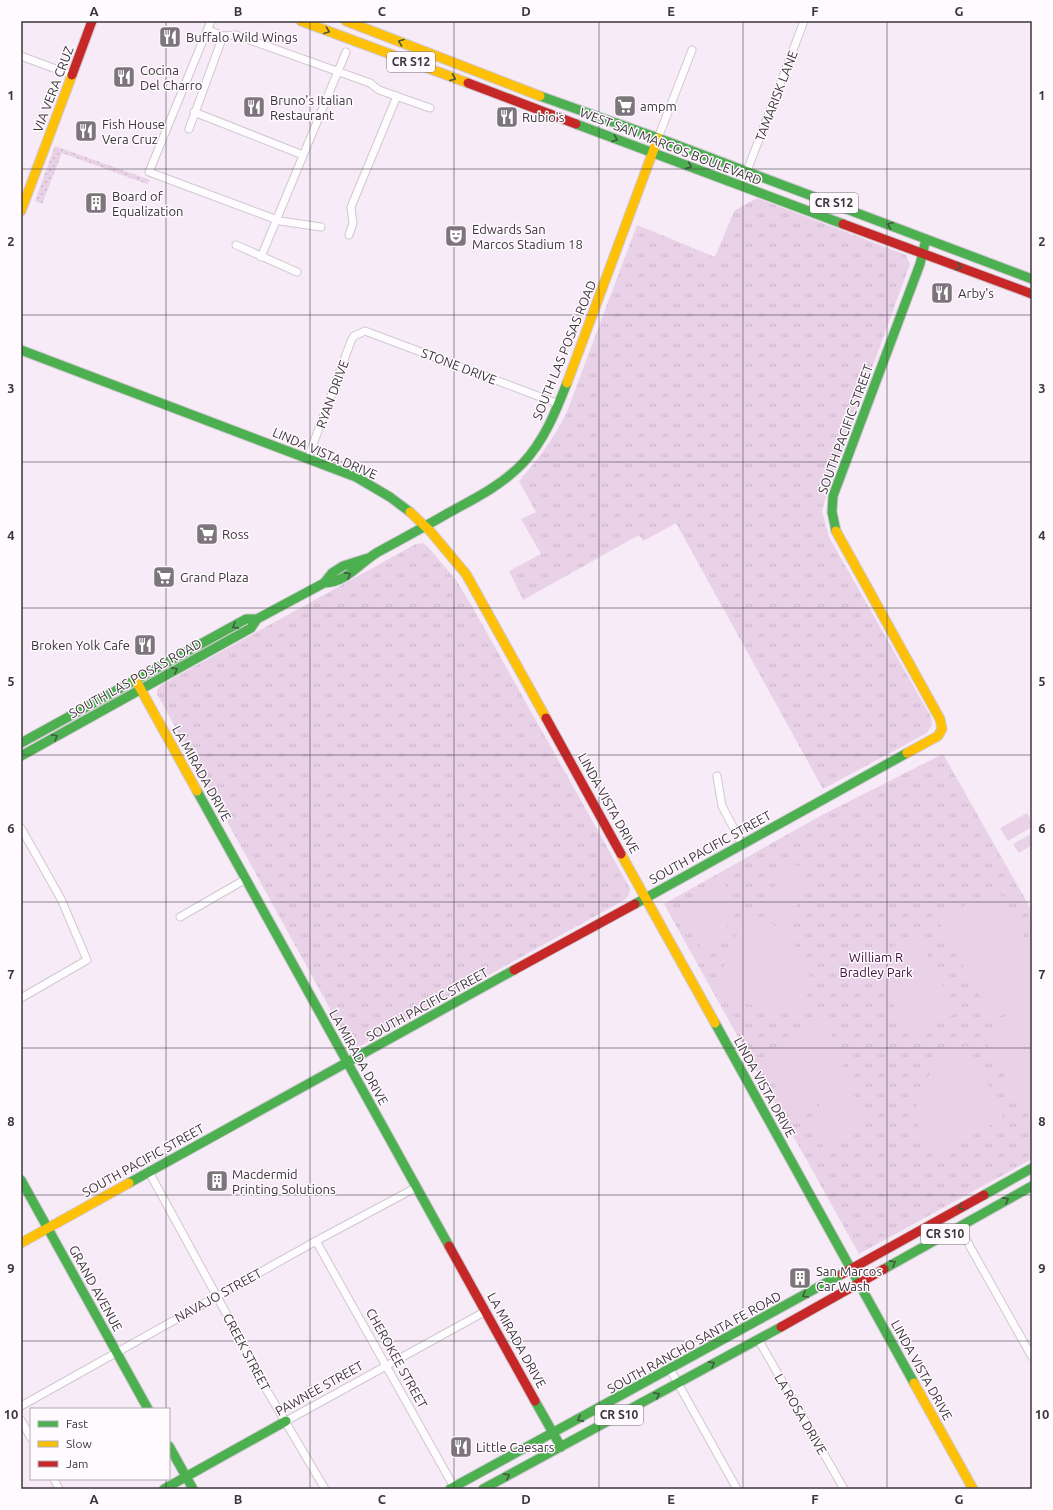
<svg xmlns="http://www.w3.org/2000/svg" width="1053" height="1510" font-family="Ubuntu,sans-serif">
  <defs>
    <pattern id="grass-tufts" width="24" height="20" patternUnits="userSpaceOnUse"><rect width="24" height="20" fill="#e9d2e8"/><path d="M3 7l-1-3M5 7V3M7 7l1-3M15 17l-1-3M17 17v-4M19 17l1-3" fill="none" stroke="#c9b5c8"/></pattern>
    <pattern id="garden-dots" width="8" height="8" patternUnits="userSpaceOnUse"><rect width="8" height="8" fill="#e9d2e8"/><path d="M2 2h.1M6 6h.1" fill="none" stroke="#c9b5c8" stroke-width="1.8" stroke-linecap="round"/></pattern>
  </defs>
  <rect width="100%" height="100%" fill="#f6ebf6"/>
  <!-- grass -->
  <path fill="url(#grass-tufts)" d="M757 198 906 255 910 264 828 489 822 511 829 537 931 717 932 725 927 733 823 789 676 523 643 541 639 535 523 600 509 571 541 554 521 519 536 512 519 481C538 460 553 439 566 414L637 225 715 257 734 211Z
    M423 543 428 547 456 580 473 608 630 888C630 897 626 898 619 903L358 1047 350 1045 157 694V690L161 685 416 544Z
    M943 754 1032 911V1159L859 1254 664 904 822 815Z"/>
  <!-- garden -->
  <path fill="url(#garden-dots)" d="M55 146 150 180 147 184 62 153 42 204 35 201Z"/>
  <!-- pitch -->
  <path fill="#e9d2e8" d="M1027 813 1032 822V827L1008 841 1000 828Z
    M1032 833V845L1019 853 1013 844Z
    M786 863 803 867 806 873 792 923 787 925 770 920 767 915 781 866Z
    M724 882C734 912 733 933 705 954L679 911 681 904Z
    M997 888 1032 951V998L993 1020 938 920Z
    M745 913 763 918 787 933 804 959 810 978 806 999 797 1014 723 999 716 987Z
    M915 934 958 1012 911 1037 868 960Z
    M1024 1013H1032V1107L1027 1109 1017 1099 984 1037 1008 1015Z
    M823 1021 845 1062 828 1091 846 1079 866 1119 862 1130 827 1152C812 1130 812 1116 825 1094L794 1119 765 1067 769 1053Z
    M967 1045 998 1104 1002 1106 1003 1115 997 1122 935 1156C929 1145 918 1131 916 1118 914 1103 931 1067 942 1057 949 1052 959 1048 967 1045Z"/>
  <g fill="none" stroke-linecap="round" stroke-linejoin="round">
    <!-- street casing -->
    <g stroke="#d0c8d0" stroke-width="9">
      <path id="street" d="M211 21 149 172 280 221 321 227
        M208 30 223 36 236 35 370 83 379 90 430 108
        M21 56 72 75
        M194 112 303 155
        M189 129 223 36
        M658 138 692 50
        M747 171 804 21
        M349 235 353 223 351 207 397 96
        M236 245 297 272
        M261 257 346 52
        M308 458 351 341 354 336 365 331 559 404
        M717 776 722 806 742 844
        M21 828 61 899 87 960 21 998
        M180 917 246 879
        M149 1172 250 1357 266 1389 325 1489
        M959 1227 1032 1357
        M316 1241 454 1487
        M758 1339 844 1489
        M670 1369 737 1489
        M21 1406 316 1241 417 1187
        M21 1420 31 1438
        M286 1421 486 1311
        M54 1479 59 1489"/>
    </g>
    <!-- fast casing -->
    <g stroke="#d0c8d0" stroke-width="11">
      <path id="fast" d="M540 96 658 138 1032 279
        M576 124 843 224
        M21 350 356 477 390 497 410 512
        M836 531 832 512 833 496 920 264 926 239
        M324 583C348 582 359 563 378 552 402 539 426 526 450 512 476 498 502 485 523 463 544 441 556 411 567 383
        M21 743 246 619H257L324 583 332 573 343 566 368 558
        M21 756 251 628 257 619
        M197 791 449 1246
        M635 904 907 753
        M715 1023 914 1383
        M21 1180 148 1409
        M129 1183 514 970
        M984 1195 1032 1168
        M884 1269 1032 1186
        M535 1401 561 1447
        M169 1446 193 1489
        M164 1489 286 1421
        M450 1489 842 1274
        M483 1489 781 1327"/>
    </g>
    <!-- slow casing -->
    <g stroke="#d0c8d0" stroke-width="11">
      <path id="slow" d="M301 21 468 83
        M346 21 540 96
        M21 211 72 75
        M567 383 658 138
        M410 512 430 531 466 574 546 718
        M836 531 940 719 942 729 938 736 907 753
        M135 679 197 791
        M621 854 715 1023
        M21 1243 129 1183
        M914 1383 973 1489"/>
    </g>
    <!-- jam casing -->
    <g stroke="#d0c8d0" stroke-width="11">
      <path id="jam" d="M72 75 92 21
        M468 83 576 124
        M843 224 1032 294
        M546 718 621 854
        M514 970 635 904
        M449 1246 535 1401
        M842 1274 984 1195
        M781 1327 884 1269"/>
    </g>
    <!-- street -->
    <use href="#street" stroke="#fefcfe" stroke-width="7"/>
    <!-- fast -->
    <use href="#fast" stroke="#4caf50" stroke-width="9"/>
    <!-- slow -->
    <use href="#slow" stroke="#ffc107" stroke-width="9"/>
    <!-- jam -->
    <use href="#jam" stroke="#c62828" stroke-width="9"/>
  </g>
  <!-- one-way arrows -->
  <defs><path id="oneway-chevron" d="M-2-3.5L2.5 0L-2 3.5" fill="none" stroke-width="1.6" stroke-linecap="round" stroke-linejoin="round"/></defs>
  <g stroke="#415a41">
    <use href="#oneway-chevron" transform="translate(327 31) rotate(20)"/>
    <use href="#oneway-chevron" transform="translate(401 42) rotate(-159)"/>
    <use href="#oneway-chevron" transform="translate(453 78) rotate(21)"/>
    <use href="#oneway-chevron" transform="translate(615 139) rotate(20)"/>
    <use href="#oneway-chevron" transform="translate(689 166) rotate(21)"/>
    <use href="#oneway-chevron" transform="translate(890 225) rotate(-159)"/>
    <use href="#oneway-chevron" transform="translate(959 267) rotate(20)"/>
    <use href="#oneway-chevron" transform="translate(348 575) rotate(-29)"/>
    <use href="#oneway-chevron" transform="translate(235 626) rotate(151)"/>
    <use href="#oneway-chevron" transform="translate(175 670) rotate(-29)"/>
    <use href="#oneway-chevron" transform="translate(55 737) rotate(-29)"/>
    <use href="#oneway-chevron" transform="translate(1006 1200) rotate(-29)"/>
    <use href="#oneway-chevron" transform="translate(961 1207) rotate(151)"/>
    <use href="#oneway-chevron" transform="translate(893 1263) rotate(-29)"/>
    <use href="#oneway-chevron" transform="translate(805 1295) rotate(150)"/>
    <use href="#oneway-chevron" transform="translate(712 1364) rotate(-29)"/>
    <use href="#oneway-chevron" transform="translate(657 1395) rotate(-28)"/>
    <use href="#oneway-chevron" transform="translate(580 1419) rotate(151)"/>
    <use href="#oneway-chevron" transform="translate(507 1476) rotate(-28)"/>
  </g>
  <!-- grid -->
  <path fill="none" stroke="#3c353b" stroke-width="1" stroke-opacity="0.55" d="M166 21V1409M310 21V1489M454 21V1489M599 21V1489M743 21V1489M887 21V1489M21 169H1032M21 315H1032M21 462H1032M21 608H1032M21 755H1032M21 902H1032M21 1048H1032M21 1195H1032M21 1341H1032M166 1479V1489"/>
  <!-- icons -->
  <defs>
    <g id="restaurant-square" transform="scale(1.15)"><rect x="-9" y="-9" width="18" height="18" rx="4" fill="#7d757c" stroke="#fefafe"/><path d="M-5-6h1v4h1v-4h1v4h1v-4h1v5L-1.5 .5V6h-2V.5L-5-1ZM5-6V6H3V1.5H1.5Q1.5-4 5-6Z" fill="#fff"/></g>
    <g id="supermarket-square" transform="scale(1.15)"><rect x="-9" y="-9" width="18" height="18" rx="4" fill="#7d757c" stroke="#fefafe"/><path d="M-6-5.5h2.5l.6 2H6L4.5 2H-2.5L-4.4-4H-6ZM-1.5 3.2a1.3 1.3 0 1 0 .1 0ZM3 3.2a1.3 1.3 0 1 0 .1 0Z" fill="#fff"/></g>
    <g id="building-square" transform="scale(1.15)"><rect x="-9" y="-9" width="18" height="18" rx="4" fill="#7d757c" stroke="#fefafe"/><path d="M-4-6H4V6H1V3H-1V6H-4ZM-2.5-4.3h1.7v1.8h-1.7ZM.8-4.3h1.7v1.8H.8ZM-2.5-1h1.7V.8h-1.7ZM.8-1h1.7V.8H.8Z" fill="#fff"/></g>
    <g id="theatre-square" transform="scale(1.15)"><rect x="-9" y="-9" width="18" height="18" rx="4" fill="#7d757c" stroke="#fefafe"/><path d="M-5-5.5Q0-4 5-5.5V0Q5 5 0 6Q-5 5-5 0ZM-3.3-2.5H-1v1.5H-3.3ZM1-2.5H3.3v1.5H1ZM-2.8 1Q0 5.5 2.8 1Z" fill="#fff"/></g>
  </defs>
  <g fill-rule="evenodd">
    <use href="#restaurant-square" x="170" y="37"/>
    <use href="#restaurant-square" x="124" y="77"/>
    <use href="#supermarket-square" x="625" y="106"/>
    <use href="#restaurant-square" x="254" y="107"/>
    <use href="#restaurant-square" x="507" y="117"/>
    <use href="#restaurant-square" x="86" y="131"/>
    <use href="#building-square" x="96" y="203"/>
    <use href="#theatre-square" x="456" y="236"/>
    <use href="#restaurant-square" x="942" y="293"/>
    <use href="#supermarket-square" x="207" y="534"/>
    <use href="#supermarket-square" x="164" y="577"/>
    <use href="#restaurant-square" x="145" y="645"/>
    <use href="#building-square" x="217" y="1181"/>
    <use href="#building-square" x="800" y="1278"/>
    <use href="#restaurant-square" x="461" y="1447"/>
  </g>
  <g text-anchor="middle" stroke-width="3" stroke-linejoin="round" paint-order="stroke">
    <!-- shield labels -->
    <g fill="#fefafe" stroke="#767076" stroke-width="1">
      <rect x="387" y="52" width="48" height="20" rx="3"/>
      <rect x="810" y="193" width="48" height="20" rx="3"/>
      <rect x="921" y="1224" width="48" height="20" rx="3"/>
      <rect x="595" y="1405" width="48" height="20" rx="3"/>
    </g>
    <g font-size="12" font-weight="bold" fill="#3c353b">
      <text x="411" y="66">CR S12</text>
      <text x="834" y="207">CR S12</text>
      <text x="945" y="1238">CR S10</text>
      <text x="619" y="1419">CR S10</text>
    </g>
    <!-- poi labels -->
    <g font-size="13" fill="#3c353b" stroke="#fefafe" text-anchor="start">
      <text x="186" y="42">Buffalo Wild Wings</text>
      <text x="140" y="75">Cocina<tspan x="140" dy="15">Del Charro</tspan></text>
      <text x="270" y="105">Bruno's Italian<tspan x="270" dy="15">Restaurant</tspan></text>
      <text x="640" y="111">ampm</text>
      <text x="522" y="122">Rubio's</text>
      <text x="102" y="129">Fish House<tspan x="102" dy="15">Vera Cruz</tspan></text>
      <text x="112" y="201">Board of<tspan x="112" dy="15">Equalization</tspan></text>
      <text x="472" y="234">Edwards San<tspan x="472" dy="15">Marcos Stadium 18</tspan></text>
      <text x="958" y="298">Arby's</text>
      <text x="222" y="539">Ross</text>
      <text x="180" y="582">Grand Plaza</text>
      <text x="130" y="650" text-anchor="end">Broken Yolk Cafe</text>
      <text x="232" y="1179">Macdermid<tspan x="232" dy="15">Printing Solutions</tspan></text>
      <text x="816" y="1276">San Marcos<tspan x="816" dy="15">Car Wash</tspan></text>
      <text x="476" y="1452">Little Caesars</text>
    </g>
    <!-- street labels -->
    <g font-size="13" fill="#3c353b" stroke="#fefafe">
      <text transform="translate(53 89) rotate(-69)" y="5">VIA VERA CRUZ</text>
      <text transform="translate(776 96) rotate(-69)" y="5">TAMARISK LANE</text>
      <text transform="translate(671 146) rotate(21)" y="5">WEST SAN MARCOS BOULEVARD</text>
      <text transform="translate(564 350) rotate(-68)" y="5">SOUTH LAS POSAS ROAD</text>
      <text transform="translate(459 366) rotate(21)" y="5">STONE DRIVE</text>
      <text transform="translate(332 394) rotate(-70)" y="5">RYAN DRIVE</text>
      <text transform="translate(845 429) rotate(-70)" y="5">SOUTH PACIFIC STREET</text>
      <text transform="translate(325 453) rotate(23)" y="5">LINDA VISTA DRIVE</text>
      <text transform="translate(135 678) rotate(-29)" y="5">SOUTH LAS POSAS ROAD</text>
      <text transform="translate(202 773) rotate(61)" y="5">LA MIRADA DRIVE</text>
      <text transform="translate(609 803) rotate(61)" y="5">LINDA VISTA DRIVE</text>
      <text transform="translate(710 847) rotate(-29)" y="5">SOUTH PACIFIC STREET</text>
      <text transform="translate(427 1004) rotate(-29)" y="5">SOUTH PACIFIC STREET</text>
      <text transform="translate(359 1057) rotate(61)" y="5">LA MIRADA DRIVE</text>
      <text transform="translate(765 1087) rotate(61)" y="5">LINDA VISTA DRIVE</text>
      <text transform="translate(143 1160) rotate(-29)" y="5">SOUTH PACIFIC STREET</text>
      <text transform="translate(96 1288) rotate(61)" y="5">GRAND AVENUE</text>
      <text transform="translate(218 1295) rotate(-29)" y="5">NAVAJO STREET</text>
      <text transform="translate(517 1340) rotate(61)" y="5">LA MIRADA DRIVE</text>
      <text transform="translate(694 1342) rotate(-29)" y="5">SOUTH RANCHO SANTA FE ROAD</text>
      <text transform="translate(247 1352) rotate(62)" y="5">CREEK STREET</text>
      <text transform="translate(397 1358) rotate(61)" y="5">CHEROKEE STREET</text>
      <text transform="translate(922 1370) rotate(61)" y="5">LINDA VISTA DRIVE</text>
      <text transform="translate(319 1388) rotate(-29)" y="5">PAWNEE STREET</text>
      <text transform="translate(801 1414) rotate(60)" y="5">LA ROSA DRIVE</text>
    </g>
    <!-- park labels -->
    <g font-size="13" fill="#431341" stroke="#fefafe">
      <text x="876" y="962">William R<tspan x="876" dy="15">Bradley Park</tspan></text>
    </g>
  </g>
  <!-- border -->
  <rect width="1053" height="1510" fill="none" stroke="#fefafe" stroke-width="44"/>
  <!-- legend -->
  <rect x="30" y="1408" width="140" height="72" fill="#fefafe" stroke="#b0abb0"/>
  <rect x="38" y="1421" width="20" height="6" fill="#4caf50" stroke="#b0abb0"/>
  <text x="66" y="1428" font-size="12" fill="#3c353b">Fast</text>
  <rect x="38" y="1441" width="20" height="6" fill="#ffc107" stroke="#b0abb0"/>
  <text x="66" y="1448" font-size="12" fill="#3c353b">Slow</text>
  <rect x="38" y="1461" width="20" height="6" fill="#c62828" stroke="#b0abb0"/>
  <text x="66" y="1468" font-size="12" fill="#3c353b">Jam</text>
  <rect x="22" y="22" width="1009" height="1466" fill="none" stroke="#3c353b" stroke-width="1.5"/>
  <g font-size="13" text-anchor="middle" font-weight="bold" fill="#3c353b">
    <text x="94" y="16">A</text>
    <text x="238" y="16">B</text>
    <text x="382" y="16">C</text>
    <text x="526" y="16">D</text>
    <text x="671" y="16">E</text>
    <text x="815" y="16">F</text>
    <text x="959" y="16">G</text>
    <text x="11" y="100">1</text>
    <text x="1042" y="100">1</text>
    <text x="11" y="246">2</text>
    <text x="1042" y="246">2</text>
    <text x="11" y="393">3</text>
    <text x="1042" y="393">3</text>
    <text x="11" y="540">4</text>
    <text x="1042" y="540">4</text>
    <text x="11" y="686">5</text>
    <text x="1042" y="686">5</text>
    <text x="11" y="833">6</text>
    <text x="1042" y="833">6</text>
    <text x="11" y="979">7</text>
    <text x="1042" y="979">7</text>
    <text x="11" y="1126">8</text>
    <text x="1042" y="1126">8</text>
    <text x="11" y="1273">9</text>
    <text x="1042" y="1273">9</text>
    <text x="11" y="1419">10</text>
    <text x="1042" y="1419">10</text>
    <text x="94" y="1504">A</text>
    <text x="238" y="1504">B</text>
    <text x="382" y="1504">C</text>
    <text x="526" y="1504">D</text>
    <text x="671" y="1504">E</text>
    <text x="815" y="1504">F</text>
    <text x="959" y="1504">G</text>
  </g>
</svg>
